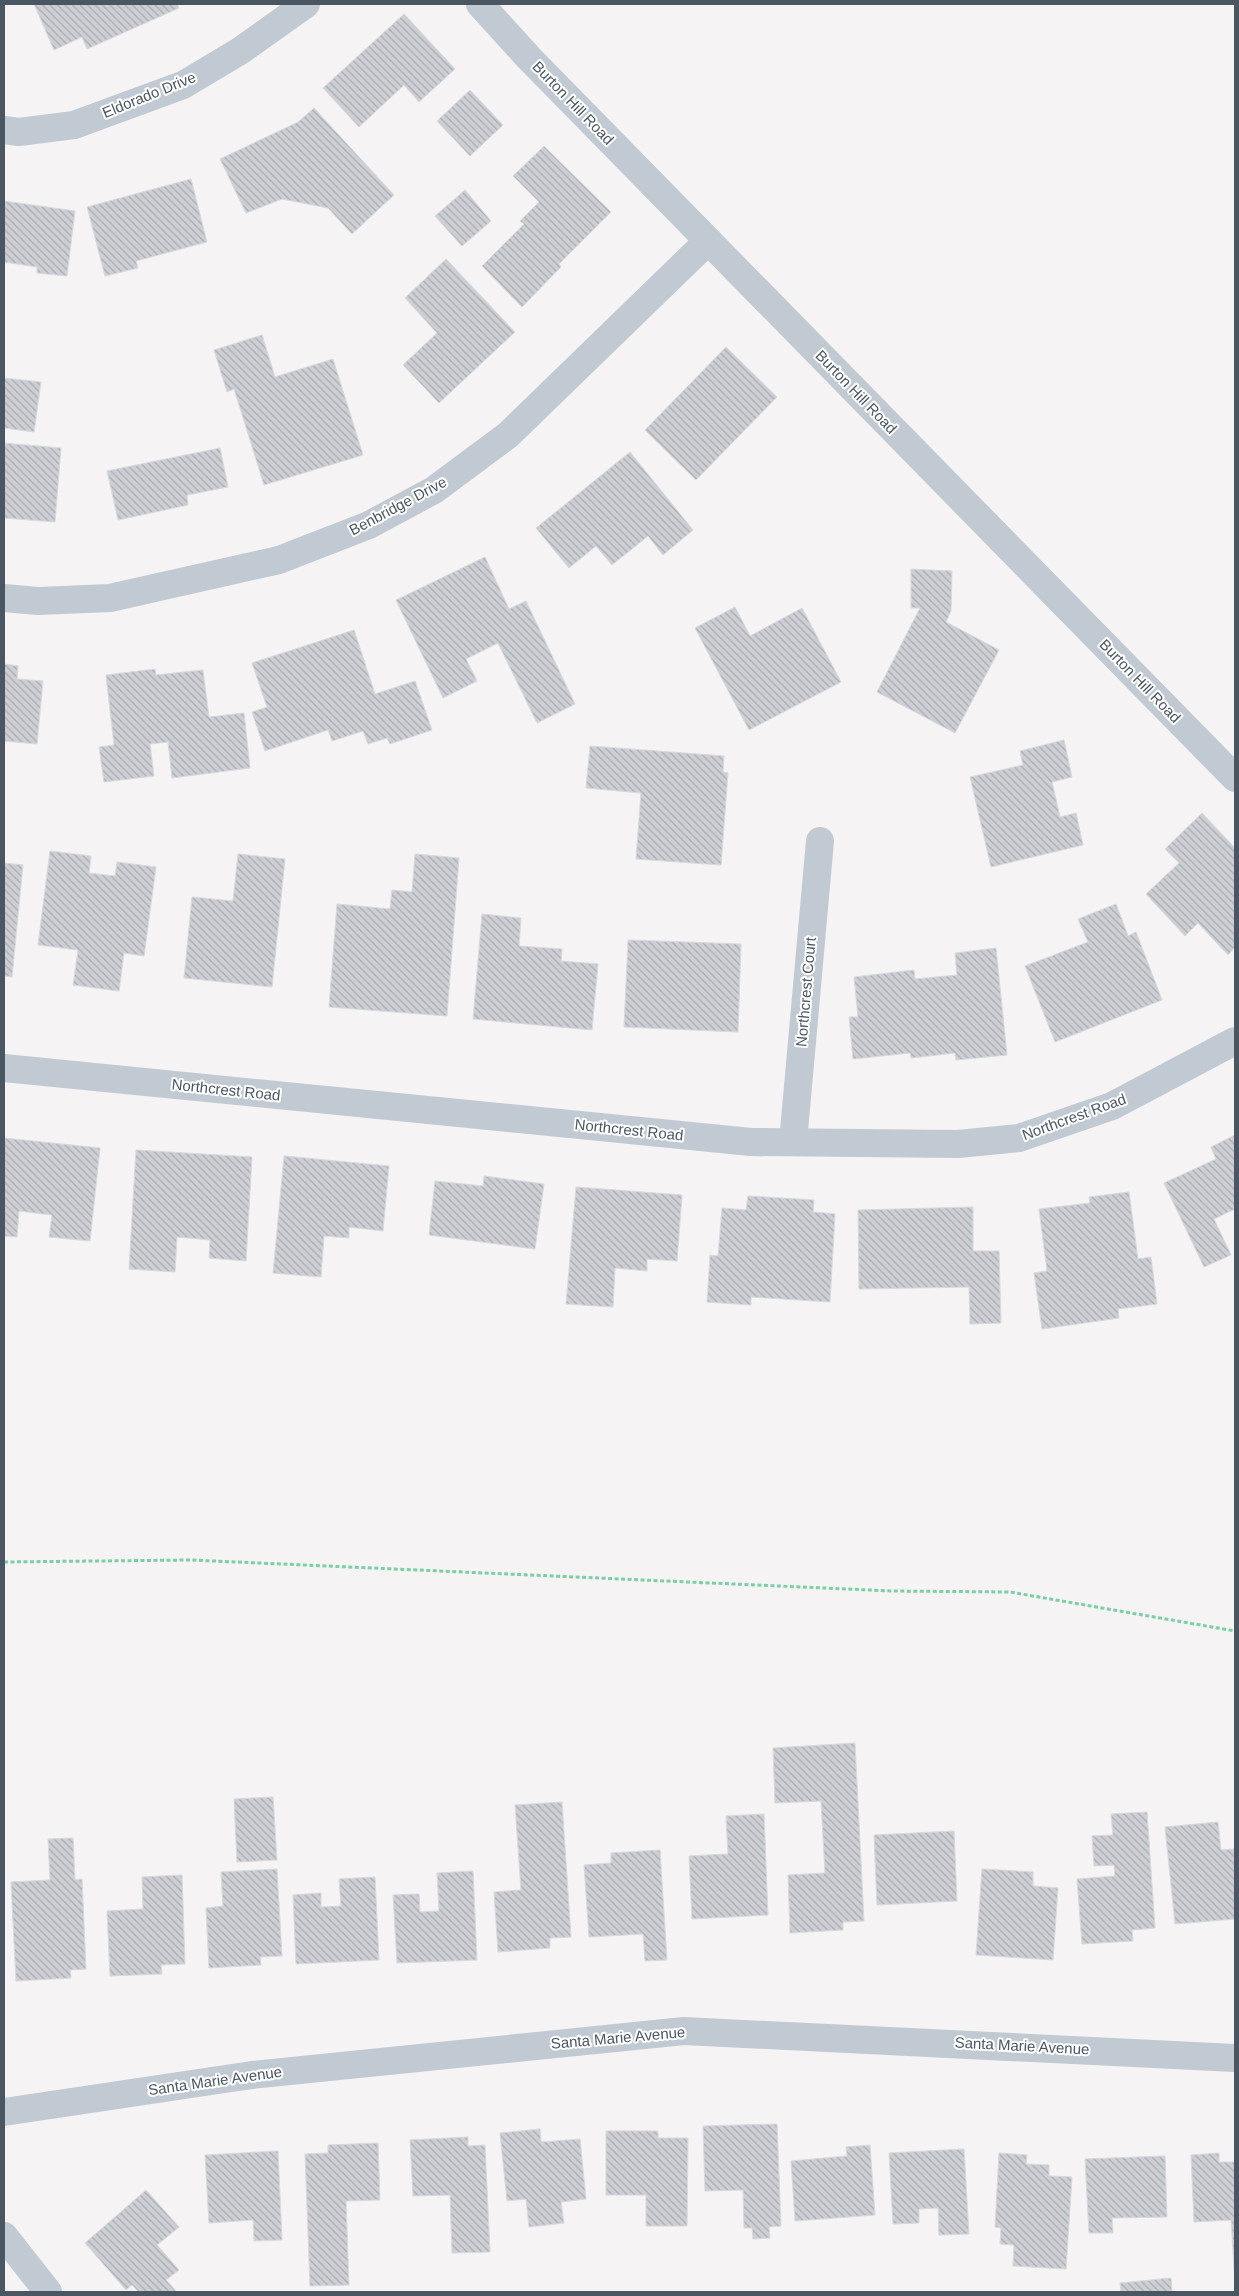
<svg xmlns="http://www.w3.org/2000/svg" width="1239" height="2296" font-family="Helvetica,sans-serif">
  <defs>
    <pattern id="building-back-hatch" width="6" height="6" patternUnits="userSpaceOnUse" patternTransform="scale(1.25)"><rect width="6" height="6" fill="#cdcfd5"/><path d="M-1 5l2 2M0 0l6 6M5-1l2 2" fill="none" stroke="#a8abb0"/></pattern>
  </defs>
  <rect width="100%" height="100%" fill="#f5f3f3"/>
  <!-- building -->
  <path fill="url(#building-back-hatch)" stroke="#d7d9de" d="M34 4H177L179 8 87 49 82 37 54 50Z
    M404 14 455 69 419 102 404 85 359 127 323 88Z
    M470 90 503 125 470 156 437 121Z
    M314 108 394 195 352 234 328 208 282 199 246 213 220 159 298 122Z
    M544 146 611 212 559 264 561 267 522 307 482 266 524 224 520 221 539 202 513 176Z
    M191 179 207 242 136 261 138 268 105 276 87 207Z
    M465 190 491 221 462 246 435 216Z
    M4 201 75 211 67 276 37 273V267L4 262Z
    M446 259 515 332 439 403 403 365 437 333 405 298Z
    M262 335 275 377 333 359 363 455 264 485 234 389 227 392 214 350Z
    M726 347 777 397 696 480 645 430Z
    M4 378 41 382 34 432 4 428Z
    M4 443 61 448 55 522 4 518Z
    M220 448 228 487 187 495 188 505 118 520 107 471Z
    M630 452 693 530 663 555 648 536 612 565 596 546 569 568 536 528Z
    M485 557 509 609 526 601 575 704 537 723 498 643 466 659 477 681 443 698 396 600Z
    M911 569 952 571 951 611 946 622 999 650 955 733 877 692 920 608H911Z
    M735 607 750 636 802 608 841 682 749 730 695 628Z
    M354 630 375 694 415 681 432 730 390 744 387 738 368 744 363 731 332 741 328 730 265 751 252 712 267 707 252 663Z
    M4 664 18 666 17 679 43 681 37 744 4 741Z
    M155 669 156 675 203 670 209 717 244 713 250 768 172 778 168 742 150 744 154 776 104 782 99 747 114 745 106 675Z
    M1064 740 1072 777 1052 782 1060 817 1076 813 1083 845 991 867 970 777 1023 765 1020 751Z
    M590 746 724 756 723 772 728 773 721 865 636 859 641 793 586 788Z
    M1202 813 1235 848V947L1228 955 1198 923 1185 936 1146 894 1179 863 1165 849Z
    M50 851 91 856 89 873 115 876 117 862 156 867 144 956 124 953 119 991 73 985 78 950 38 945Z
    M238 854 285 859 272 987 184 978 192 897 233 901Z
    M415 854 459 858 447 1016 329 1007 337 904 390 909 392 890 412 892Z
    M4 863 23 865 12 977 4 976Z
    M1116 904 1128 936 1136 932 1162 1000 1055 1042 1025 966 1088 942 1078 919Z
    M482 914 521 918 519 946 562 949 561 961 598 964 592 1030 473 1019Z
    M628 940 741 944 738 1032 624 1027Z
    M996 948 1007 1055 956 1060 955 1053 911 1058 910 1053 853 1059 849 1017H858L854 977 914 970 915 979 957 975 955 953Z
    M1235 1135V1209L1214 1219 1231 1255 1204 1267 1164 1183 1216 1159 1211 1147Z
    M4 1138 100 1148 90 1241 49 1237 52 1215 19 1211 17 1237 4 1236Z
    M136 1150 252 1157 246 1261 209 1258 210 1240 177 1237 175 1272 129 1269Z
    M284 1156 389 1166 383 1231 349 1227V1238L324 1236 321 1277 273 1273Z
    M484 1176 544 1184 535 1249 429 1235 435 1181 483 1186Z
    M576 1187 682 1195 677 1261 647 1259V1271L615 1268 613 1307 566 1304Z
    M1129 1192 1138 1259 1151 1257 1157 1304 1118 1309 1119 1318 1042 1329 1034 1273 1047 1271 1039 1209 1090 1203 1089 1197Z
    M748 1196 814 1200 813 1212 835 1214 830 1302 751 1297V1305L707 1302 710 1255 718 1256 722 1208 746 1210Z
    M973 1207V1251H999L1001 1323 970 1324 969 1287 859 1289 858 1210Z
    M855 1743 864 1921 843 1922V1930L790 1933 788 1875 825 1873 821 1801 775 1803 773 1748Z
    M273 1797 277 1860 237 1862 234 1799Z
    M562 1802 571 1937 550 1938V1948L498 1952 494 1892 521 1890 515 1805Z
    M1147 1812 1155 1928 1132 1930 1133 1941 1082 1944 1077 1879 1115 1876 1114 1865 1094 1866 1092 1836 1113 1835 1111 1814Z
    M764 1814 768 1915 692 1919 689 1856 728 1854 726 1816Z
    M1218 1822 1221 1850 1235 1849V1919L1175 1924 1165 1827Z
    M954 1831 957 1901 877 1905 874 1835Z
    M73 1838 75 1880 82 1879 86 1969 70 1970 71 1978 16 1981 11 1882 50 1880 48 1839Z
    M660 1850 667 1960 645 1961 643 1934 589 1937 584 1865 611 1863V1853Z
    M277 1869 282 1956 260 1957 261 1965 209 1968 206 1908 223 1906 221 1872Z
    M982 1869 1033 1872V1886L1058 1888 1053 1960 976 1955Z
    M473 1871 477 1960 397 1963 393 1895 419 1894 420 1912 439 1911 437 1873Z
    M182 1875 185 1964 161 1965 162 1974 110 1976 107 1911 143 1909 142 1877Z
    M375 1877 379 1960 296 1964 293 1895 321 1893V1907L341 1906 339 1879Z
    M777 2124 781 2226 769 2227 770 2238 753 2239 752 2228H744L743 2190 705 2191 703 2126Z
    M540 2129 541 2141 543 2142 580 2139 586 2199 561 2202 564 2223 529 2227 526 2199 507 2201 500 2133Z
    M606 2131H658V2138H688L687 2226H646V2195H606Z
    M468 2137V2146L485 2145 490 2252 452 2253 450 2195 413 2196 410 2140Z
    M378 2143 380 2200 346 2201 349 2285 310 2286 305 2154 328 2153V2145Z
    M870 2145 875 2215 795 2221 791 2161 847 2156 846 2147Z
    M964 2149 969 2234 939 2235 938 2208 919 2209V2223L893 2224 889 2153Z
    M278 2151 282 2240 254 2241 253 2220 209 2223 205 2155Z
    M999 2153 1027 2155 1026 2164 1049 2165V2176L1072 2177 1066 2269 1013 2266 1014 2245 1000 2244 1001 2228 995 2227Z
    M1219 2153V2162H1235V2283L1231 2220 1194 2222 1191 2155Z
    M1165 2156 1167 2217 1112 2218 1113 2233H1089L1085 2159Z
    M146 2190 179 2227 157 2245 179 2270 166 2280 177 2292H139L132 2285 126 2290 85 2243Z
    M1171 2278 1172 2292H1121L1120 2283Z"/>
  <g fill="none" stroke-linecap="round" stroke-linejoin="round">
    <!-- path -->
    <path stroke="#7ad0a6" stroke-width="3" stroke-dasharray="4 2.5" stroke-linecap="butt" d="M4 1562 191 1560 892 1591 1010 1592 1235 1631"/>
    <!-- minor -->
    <path stroke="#c1cad2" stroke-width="28" d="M4 130 19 132 74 125 183 85 240 51 306 4
      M4 598 38 601 110 598 279 560 369 525 434 490 508 435 708 241
      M4 1068 751 1142 958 1144 1019 1138 1112 1106 1235 1041
      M793 1142 820 841
      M4 2112 252 2075 684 2031 1235 2058
      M4 2236 48 2292"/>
    <!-- tertiary -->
    <path stroke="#c1cad2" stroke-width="28" d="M480 4 529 58 1235 778"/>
  </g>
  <g text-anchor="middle" stroke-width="4" stroke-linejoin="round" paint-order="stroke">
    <!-- street labels -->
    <g font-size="15" fill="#4a5661" stroke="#fff">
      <text transform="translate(149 95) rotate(-22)" y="5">Eldorado Drive</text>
      <text transform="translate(573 103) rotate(46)" y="5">Burton Hill Road</text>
      <text transform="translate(856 392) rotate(46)" y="5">Burton Hill Road</text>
      <text transform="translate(398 506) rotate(-28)" y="5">Benbridge Drive</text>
      <text transform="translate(1140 681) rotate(46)" y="5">Burton Hill Road</text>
      <text transform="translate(806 992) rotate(-85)" y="5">Northcrest Court</text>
      <text transform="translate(226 1090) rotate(6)" y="5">Northcrest Road</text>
      <text transform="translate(1074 1117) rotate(-20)" y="5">Northcrest Road</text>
      <text transform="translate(629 1130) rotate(6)" y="5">Northcrest Road</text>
      <text transform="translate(618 2038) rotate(-5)" y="5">Santa Marie Avenue</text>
      <text transform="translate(1022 2046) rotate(3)" y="5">Santa Marie Avenue</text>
      <text transform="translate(215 2081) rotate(-8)" y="5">Santa Marie Avenue</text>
    </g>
  </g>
  <!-- border -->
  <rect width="1239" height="2296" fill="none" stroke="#4a5661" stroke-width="10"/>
</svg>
